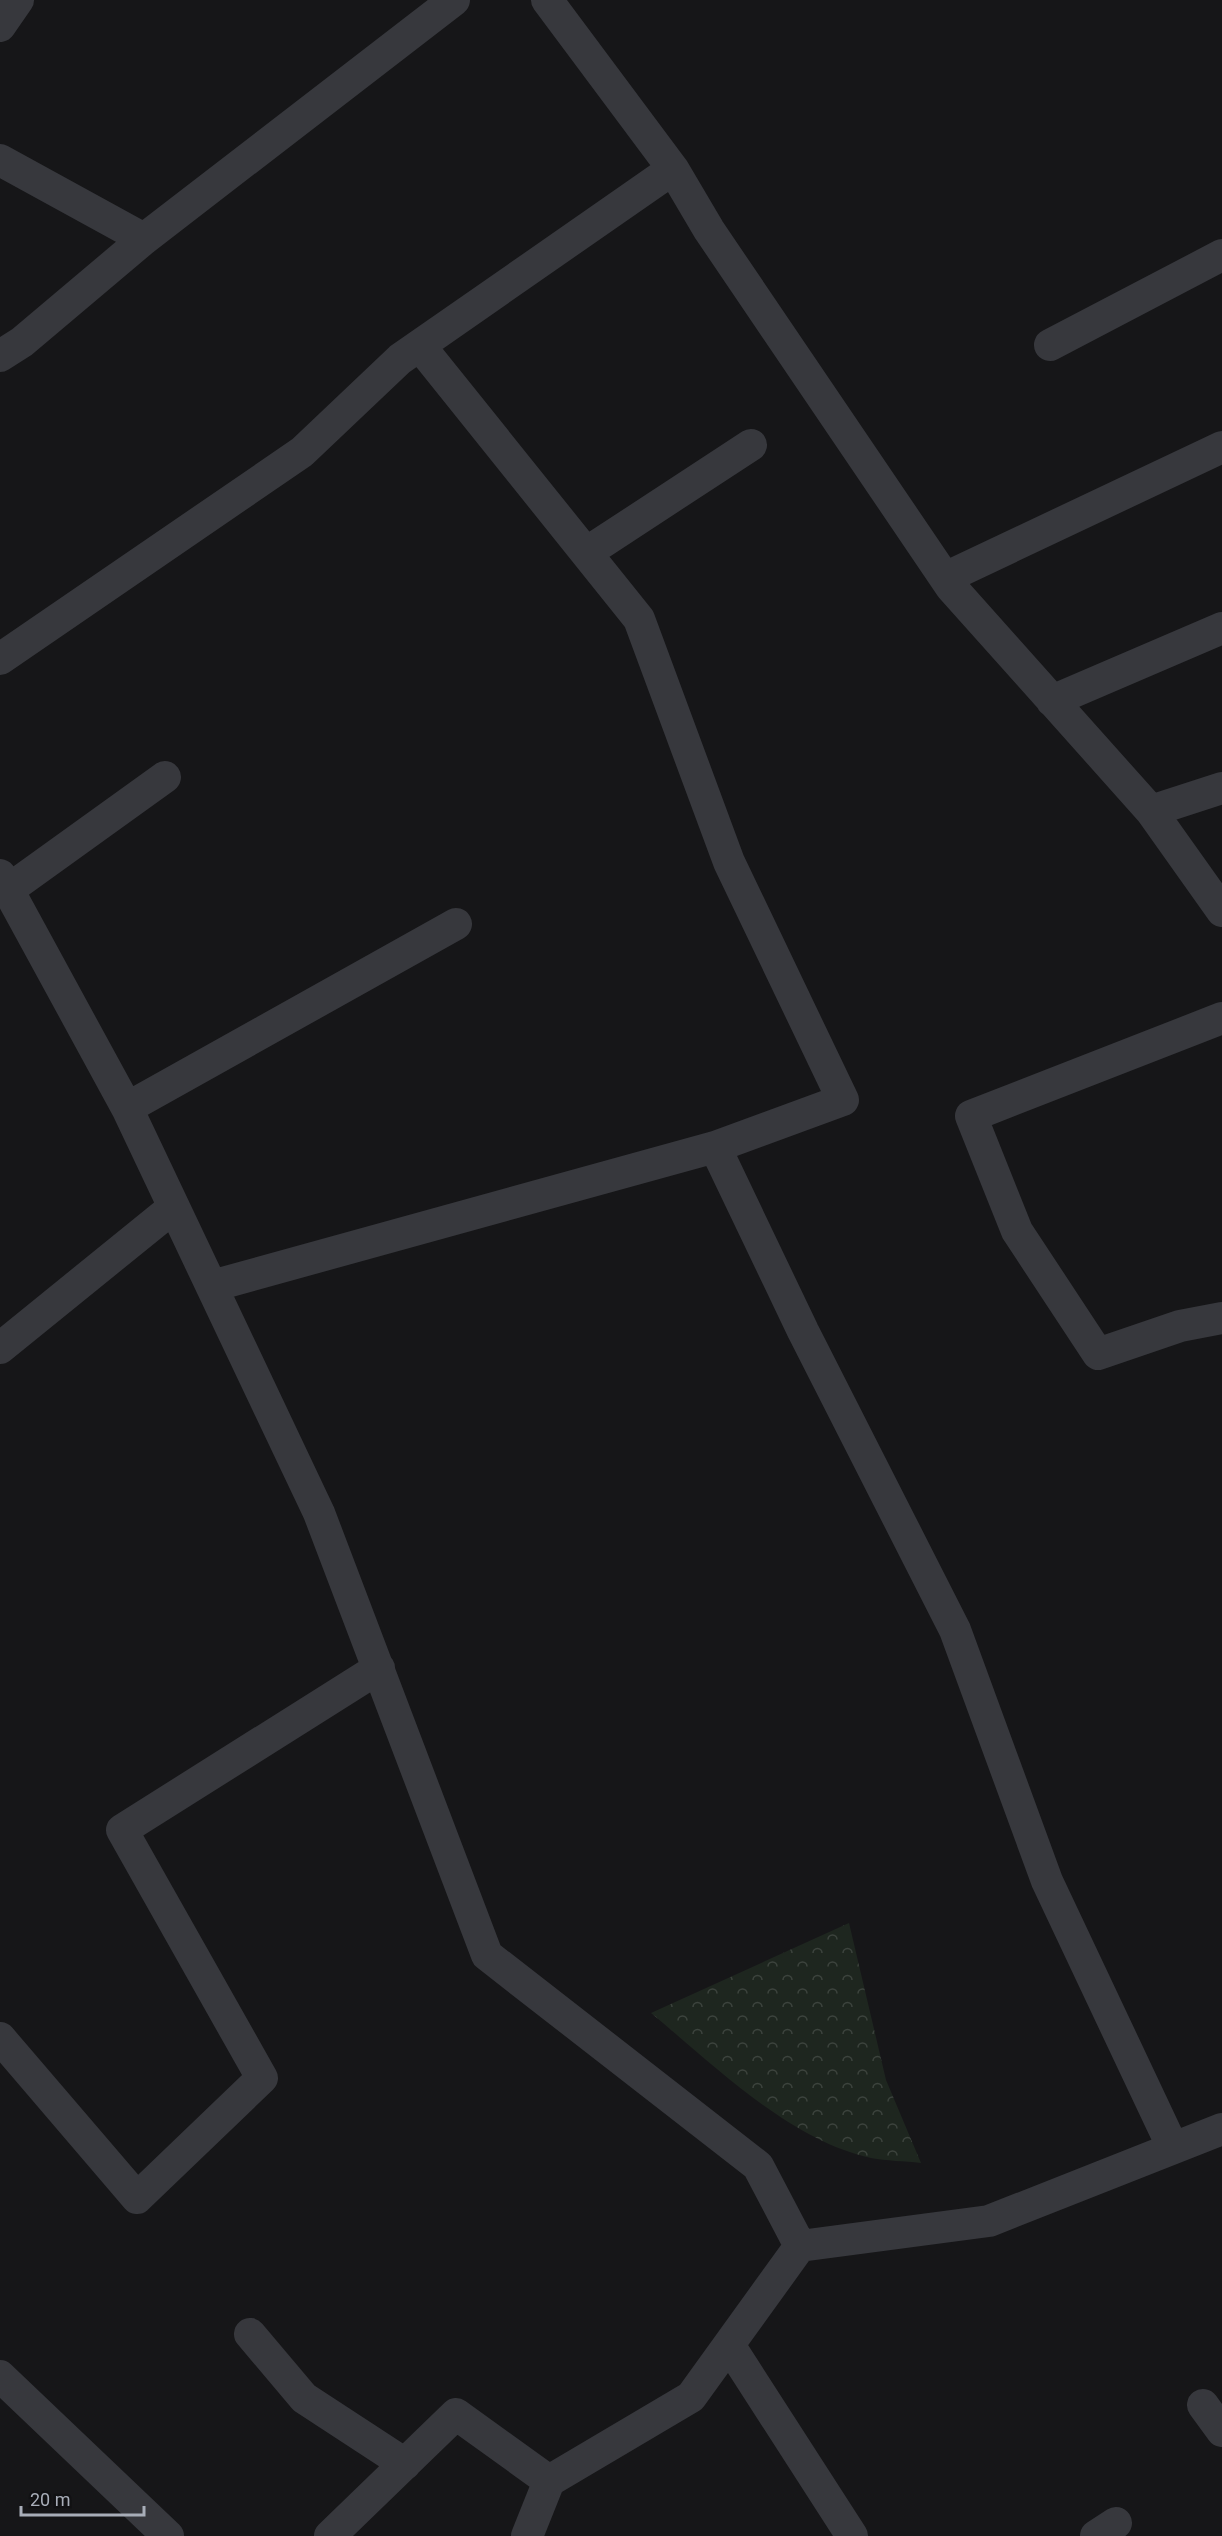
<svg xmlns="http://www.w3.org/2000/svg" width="1222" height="2536" font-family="Roboto,sans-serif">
  <defs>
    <pattern id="park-crowns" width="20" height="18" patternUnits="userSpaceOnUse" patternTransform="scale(1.5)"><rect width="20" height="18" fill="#1e261f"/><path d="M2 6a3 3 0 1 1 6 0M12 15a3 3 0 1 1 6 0" fill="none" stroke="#3c433d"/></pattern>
  </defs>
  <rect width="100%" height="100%" fill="#161618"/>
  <!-- park -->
  <path fill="url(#park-crowns)" d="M849 1923 886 2080 921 2163C905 2161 887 2161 871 2158 789 2140 714 2065 651 2013Z"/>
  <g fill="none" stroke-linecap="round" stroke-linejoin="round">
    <!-- minor -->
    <path stroke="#37383d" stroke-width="32" d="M547 0 673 169 709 230 951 587 1151 811 1222 911
      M0 26 18 0
      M0 160 144 239
      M1050 345 1222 255
      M420 346 639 619 729 862 843 1100 715 1147
      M0 356 22 342 144 239 454 0
      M586 553 751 445
      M945 578 1222 447
      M0 659 302 452 400 359 673 169
      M1052 701 1222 628
      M1151 811 1222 788
      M0 875 127 1108 319 1513 487 1955 758 2166 800 2246
      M8 890 165 777
      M1222 1018 971 1116 1017 1231 1098 1354 1180 1326 1222 1318
      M127 1108 456 924
      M212 1286 715 1147 803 1331 955 1630 1047 1881 1173 2148
      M0 1348 174 1207
      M0 2038 137 2198 262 2078 122 1830 379 1668
      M250 2334 304 2398 405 2464
      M729 2345 852 2536
      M0 2376 168 2536
      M1203 2405 1222 2431
      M330 2536 456 2414 549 2481
      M527 2536 549 2481 691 2397 800 2246 989 2221 1222 2129
      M1096 2536 1116 2523"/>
  </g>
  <!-- scale -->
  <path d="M21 2506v9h123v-9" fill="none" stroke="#a8adb8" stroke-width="3"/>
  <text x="30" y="2506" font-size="18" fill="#a8adb8" stroke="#111113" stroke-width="4.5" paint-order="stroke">20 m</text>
</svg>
